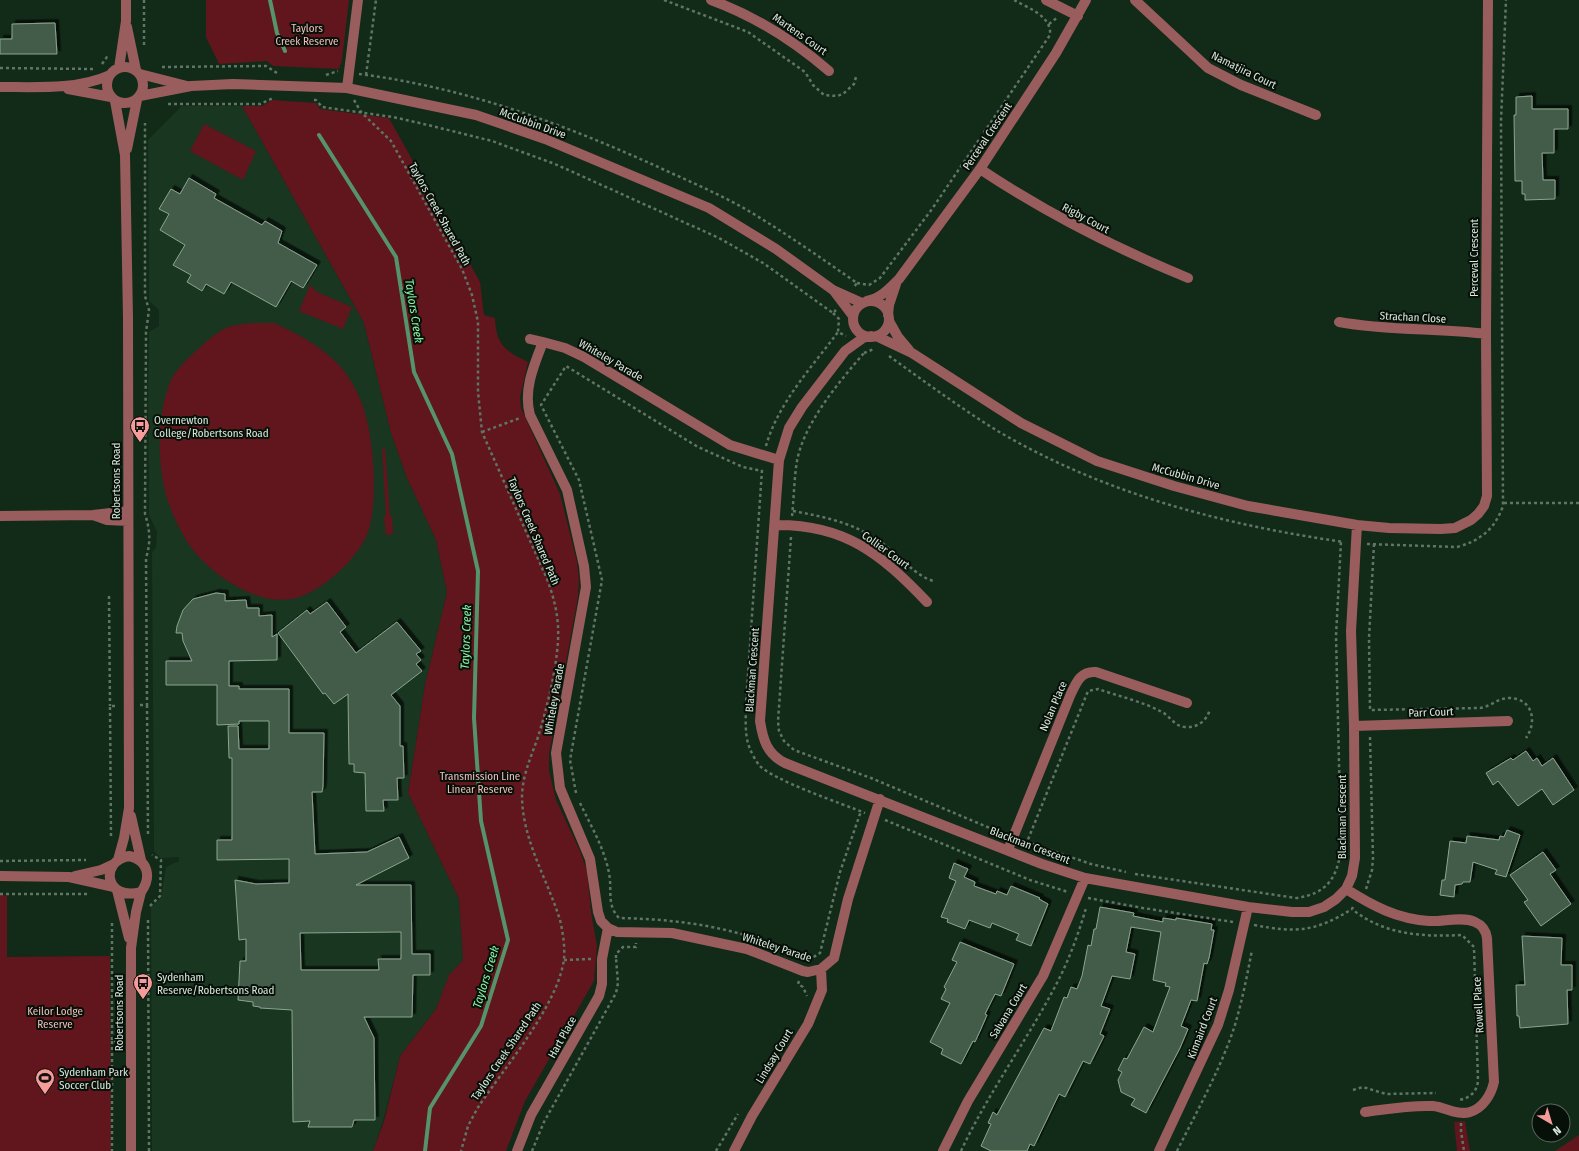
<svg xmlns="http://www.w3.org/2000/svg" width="1579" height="1151" font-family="'Fira Sans Condensed',sans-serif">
  <defs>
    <filter id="shadow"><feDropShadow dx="3.5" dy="-3.5" stdDeviation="0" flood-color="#0009"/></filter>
  </defs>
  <rect width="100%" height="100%" fill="#122a18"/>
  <!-- built -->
  <path fill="#183620" d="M182 106H242L364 323 391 433 407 478 436 540 447 592 425 685 408 793 459 899 463 960 449 976 436 1009 400 1056 383 1121 373 1151H152L151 907 161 898 166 867 179 861V857L160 858 154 851 152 553 156 547 157 532 149 515 148 387 149 332 159 326V310L149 301 148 140Z"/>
  <!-- green -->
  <path fill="#61151c" d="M206 0H349L342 60 339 69 273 66 267 61 219 64 206 37Z
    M272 100 316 103 320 109 389 118 480 282 484 315 495 318C496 345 505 351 528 362L520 397 521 408 560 494 577 562 579 579 578 597 549 754V771L556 800 580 851 587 871 591 912 597 946 594 981 525 1101 506 1151H373L384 1121 400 1056 436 1009 449 975 463 960 459 899 408 793 425 685 447 592 436 540 407 478 391 433 364 323 242 106H262Z
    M204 124 256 151 243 180 190 151Z
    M310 285 317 292 352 307 343 329 299 311Z
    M274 323C298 334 321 346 339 365 350 377 361 397 365 413 374 443 378 503 368 532 364 543 354 556 346 565 334 577 318 590 302 596 267 610 222 582 199 557 184 541 172 515 166 495 159 469 158 440 162 413 164 401 167 388 173 376 179 367 188 358 197 350 205 343 214 334 224 329 238 322 259 323 274 323Z
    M385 448 390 516H392L393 534 386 535 384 516H386L382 449Z
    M0 894 7 896V957L110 956 111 1151H0Z
    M1465 1121 1470 1151H1457L1454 1122Z
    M1579 1135V1151H1555Z"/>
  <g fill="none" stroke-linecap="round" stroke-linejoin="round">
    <!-- stream -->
    <path stroke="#55946b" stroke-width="4" d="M270 0 277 33 285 51
      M319 135 396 257 414 372 452 454 478 571 474 718 481 821 508 940 481 1026 430 1108 425 1151"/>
  </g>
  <!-- building -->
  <path fill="#435c48" stroke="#8aa58f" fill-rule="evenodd" filter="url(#shadow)" d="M55 23 57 54H0V39H12V24Z
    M1532 96V109H1568V129H1554V153H1542L1543 180H1555V199L1525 200V194H1522V181H1515L1514 115H1516V97Z
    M189 178 216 194 214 198 262 225 265 221 282 231 278 243 317 265 303 288 291 281 276 307 231 282 224 294 206 284 202 291 187 282 191 275 173 265 185 245 160 230 169 214 159 209 171 189 180 194Z
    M216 593 225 594V601L246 600 247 608H259V616L272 615V637L277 634V660L229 661V686H239V689H289V733H324L323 786 322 792H312L315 854 367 852 399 837 409 858 356 885H411L412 954H430V975H413L412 1017H364L374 1038 375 1120H354L352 1127H308L310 1121 293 1122 292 1010 260 1008V1007L253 1006V1002L238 1000 240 961H246V939L239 940 235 880 256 884 289 883V859L217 860V840H232V758H229L228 726H238L239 749H269V721H239V724L217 725V685H166V661H192L183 641 182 633H176L177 626 183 610 193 599ZM401 932V959H378L379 970H301L300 933Z
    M327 602 346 627 340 632 356 653 397 622 421 651 416 654 421 660 416 664 422 671 391 695 400 706V746H403L404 778H397L398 800H383L384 811H366L365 773 354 772V764H349L348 694 334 704 325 693 323 694 278 633 307 610 310 614Z
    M1526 751 1533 761 1537 758 1542 766 1553 758 1574 790 1553 805 1542 789 1518 806 1498 781 1493 785 1486 773 1511 758 1513 760Z
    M1507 830 1520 835 1506 877 1495 874 1497 870 1473 862 1470 882H1463L1462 884 1455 885 1454 897 1440 895 1442 880H1445L1450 841 1466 843 1467 836 1499 840 1500 836 1504 837Z
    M1543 852 1556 870 1550 874 1571 904 1541 926 1524 902 1528 900 1510 875Z
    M954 863 968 869 964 877 975 882 974 886 996 894 997 891 1007 895 1011 886 1040 898 1039 899 1048 904 1031 946 1016 940 1019 934 992 923 990 928 969 920 965 929 947 922 948 919 941 917 956 881 949 878Z
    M1100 907 1134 913 1133 916 1163 922V918L1176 920V918L1212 924 1211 930H1214L1209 958 1207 964 1204 963 1197 1001 1191 1000 1181 1026 1188 1029 1180 1048 1146 1113 1131 1105 1135 1099 1121 1092 1118 1080 1122 1072 1118 1070 1124 1058 1127 1059 1144 1027 1153 1032 1170 987 1165 986 1166 983 1153 980 1161 932 1131 927 1126 952 1135 954 1130 979 1112 976 1101 1006 1110 1009 1100 1034 1104 1036 1090 1064 1083 1061 1065 1097 1059 1094 1034 1146 1030 1144 1027 1151H991L981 1146 991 1124 988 1123 993 1112 997 1115 1044 1028 1051 1031 1064 997 1067 998 1071 987 1077 989 1082 976 1088 945 1091 946 1094 929H1096Z
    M1522 936 1562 938 1561 965H1572V990H1567L1568 1024 1520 1028 1519 1016H1517L1516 985H1525Z
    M960 942 1014 964 1001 996 995 994 985 1014 987 1015 980 1031 975 1042 973 1041 961 1064 941 1054 943 1049 930 1042 950 1003 941 999 946 989 944 987 957 962 952 960Z"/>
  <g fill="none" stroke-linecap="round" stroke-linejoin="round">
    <!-- path -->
    <path stroke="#607565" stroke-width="2.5" stroke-dasharray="3 3" stroke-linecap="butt" d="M144 0V47
      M664 0 748 32 805 72 813 85 824 95 837 96 843 94 854 84 856 77
      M1049 24 1058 17
      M102 64 107 57H109
      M162 67 266 66 277 73
      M0 68 93 69
      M359 74C463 87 561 123 656 166 690 182 725 196 757 216 791 237 824 260 857 283L854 287
      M326 75 338 71
      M366 75 376 0
      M314 100H316L322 107 393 117 428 125 492 141 555 164 719 238 763 263 833 313 836 310
      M354 100 361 112 391 141 462 269 472 295 478 322V392L482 432 547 579C553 595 557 610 558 626 560 657 547 708 538 737 531 757 523 774 522 795 522 840 547 878 560 920 563 933 565 946 564 959 558 1006 503 1069 477 1109L468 1126 461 1151
      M168 104H260L273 98
      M857 283 869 285 880 278 932 209 1050 35C1052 16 1028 8 1014 0
      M833 313 839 319 838 332 846 336
      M864 353 874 349
      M889 356C924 381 959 407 996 430 1102 493 1223 525 1344 542
      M482 432 520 418
      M766 446C778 403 812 367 838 332
      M762 470 746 703C746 718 744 735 750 749 752 754 756 761 759 765 772 780 843 804 865 813
      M1504 503H1579
      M793 511C825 517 855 523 882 543 899 555 916 577 934 581
      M792 516C794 498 794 479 797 461 804 423 839 382 864 353
      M791 537 778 721 779 731 784 741 794 750 871 778 1004 834
      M1367 544 1457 547C1480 541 1495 529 1503 506L1501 121 1506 0
      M1374 544 1369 638 1370 710 1480 708C1490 707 1498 698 1509 698 1532 698 1538 721 1526 738
      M109 596 110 706
      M140 705H147L146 558C151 542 150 530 145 514L146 332 149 310 145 296V123
      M147 705 148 834
      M576 793 570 760 602 580 579 480 541 405 566 366 698 447 743 467 762 471
      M580 803C592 828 607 853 610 880 611 895 608 906 619 918 663 919 705 923 748 936
      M885 820 1030 880 1068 892
      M111 836 110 706H117
      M1024 841 1027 842 1088 691 1098 689C1118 696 1144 702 1162 712 1171 717 1174 726 1185 727 1197 728 1207 721 1210 709
      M1027 842 1091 864 1126 872
      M0 861 86 860
      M1135 874 1296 898C1327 894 1337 878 1341 849L1336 636 1341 541
      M1366 889 1372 870 1373 858 1370 737
      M0 894H87
      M1088 898 1143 908 1233 922
      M150 906 160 896 161 860 152 855
      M1353 907 1352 909C1384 935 1422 937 1462 935L1474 947 1478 1081C1477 1092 1469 1099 1458 1100
      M148 920 149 1151
      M112 923V1041H121
      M1254 925C1296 933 1315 932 1352 909
      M755 938 808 957 807 961
      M808 957 812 958 820 953 840 872 861 811
      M616 958V954L623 947H636V943
      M564 960 591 959
      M799 981 798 984 803 987 807 996
      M112 1041V1151
      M1353 1090 1363 1087 1386 1094 1436 1093
      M1461 1123V1131L1464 1151
      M532 1151 544 1122 616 993 618 983 616 958
      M716 1151 738 1114
      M961 1151C989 1091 1029 1038 1059 979 1070 957 1079 932 1086 908
      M1177 1151C1197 1111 1220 1070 1234 1028 1242 1002 1247 976 1252 950"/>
    <!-- minor -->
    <path stroke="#995d5d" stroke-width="10" d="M711 0C755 16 794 41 829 71
      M1046 0 1078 16
      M1135 0 1208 68 1241 85 1316 115
      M127 27 136 70
      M107 85a18 18 0 1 1 36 0a18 18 0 1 1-36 0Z
      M119 68 126 21V0
      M140 74 187 86
      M0 87C36 87 77 90 110 75
      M347 88 358 0
      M68 89 111 97
      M140 96 191 86 233 84 347 88 476 115 545 139 709 208 776 249 833 290 862 303
      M115 101 125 155 128 318 129 808 124 838 118 860
      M127 149 137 100
      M980 169C1046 213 1115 248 1188 278
      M834 291 853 316
      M867 301C881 298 889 289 899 279L980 169 1056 53 1086 0
      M853 319a18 18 0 1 1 36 0a18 18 0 1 1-36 0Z
      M888 315 889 305 896 284
      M889 321 898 337 909 350
      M1339 322C1388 331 1437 328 1486 334
      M871 336 863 338 845 351 802 407 789 428 779 460 760 721C763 740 767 754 785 763L1042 864 1085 878 1248 907 1292 912H1309L1324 907 1336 899 1346 889 1352 876 1355 858 1354 726 1351 631 1357 525
      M876 336 912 353 1021 423 1097 461 1174 486 1248 506 1357 525 1389 528 1441 529 1455 528 1471 520 1478 514 1484 506 1487 496 1486 334 1488 0
      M530 339 543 342
      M779 460 730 445 584 357 565 348 543 342C534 365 523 390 530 415L567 490 584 566 586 587 556 753 560 788 590 859 598 912 601 921 608 928 617 932 672 933 747 949 803 971 808 972 821 969 834 958 848 899 880 799
      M93 515 107 520 128 521
      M0 516 93 515 128 511
      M775 525C845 524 881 554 927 602
      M1354 726 1508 721
      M131 816 141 860
      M1008 850 1070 696C1076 683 1080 671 1096 672L1187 703
      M129 856C148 860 152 877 141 892 105 902 99 861 129 856Z
      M0 876 69 877 114 887
      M75 876 101 870 114 864
      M1346 889C1373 906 1397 919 1429 921 1443 922 1462 916 1475 922 1482 925 1486 931 1487 938L1494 1082C1491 1095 1483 1108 1470 1112 1458 1116 1445 1107 1433 1106 1410 1105 1388 1109 1365 1112
      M117 890 129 938
      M131 1151V948L136 912 141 892
      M517 1151 531 1115 599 996 602 984V959L608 928
      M734 1151 752 1116 808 1024 822 990 821 969
      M943 1151 968 1101 1043 976 1085 878
      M1159 1151 1218 1025 1229 990 1248 907"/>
  </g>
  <!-- icons -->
  <defs>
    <g id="bus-pin" transform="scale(1)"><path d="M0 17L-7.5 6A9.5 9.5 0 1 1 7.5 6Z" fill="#f59b9a" stroke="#061008"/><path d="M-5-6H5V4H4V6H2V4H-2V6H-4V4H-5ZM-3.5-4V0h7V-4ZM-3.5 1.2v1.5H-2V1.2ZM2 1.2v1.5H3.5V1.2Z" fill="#111"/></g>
    <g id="stadium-pin" transform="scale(1)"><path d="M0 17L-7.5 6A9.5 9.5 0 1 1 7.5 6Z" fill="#f59b9a" stroke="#061008"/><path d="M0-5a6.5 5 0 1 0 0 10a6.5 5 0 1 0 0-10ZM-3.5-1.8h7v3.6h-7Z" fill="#111"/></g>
  </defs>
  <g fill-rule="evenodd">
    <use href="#bus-pin" x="140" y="426"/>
    <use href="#bus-pin" x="143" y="983"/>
    <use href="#stadium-pin" x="45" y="1078"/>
  </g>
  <g text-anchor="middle" stroke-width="4" stroke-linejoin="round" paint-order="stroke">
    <!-- park labels -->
    <g font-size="11" fill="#f2bfbe" stroke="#061008">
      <text x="307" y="32">Taylors<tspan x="307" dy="13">Creek Reserve</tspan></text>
      <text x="480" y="780">Transmission Line<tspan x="480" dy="13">Linear Reserve</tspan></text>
      <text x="55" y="1015">Keilor Lodge<tspan x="55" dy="13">Reserve</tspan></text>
    </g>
    <!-- street labels -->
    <g font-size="11" fill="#dae8dc" stroke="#061008">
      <text transform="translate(800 34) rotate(35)" y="4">Martens Court</text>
      <text transform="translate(1244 70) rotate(26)" y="4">Namatjira Court</text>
      <text transform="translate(533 123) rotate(20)" y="4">McCubbin Drive</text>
      <text transform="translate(987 136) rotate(-56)" y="4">Perceval Crescent</text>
      <text transform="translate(440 214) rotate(61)" y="4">Taylors Creek Shared Path</text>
      <text transform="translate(1086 218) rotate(28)" y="4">Rigby Court</text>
      <text transform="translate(1474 258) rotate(-90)" y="4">Perceval Crescent</text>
      <text transform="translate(1413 317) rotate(3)" y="4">Strachan Close</text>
      <text transform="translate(611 360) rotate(30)" y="4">Whiteley Parade</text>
      <text transform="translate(1186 476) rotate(16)" y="4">McCubbin Drive</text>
      <text transform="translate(116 481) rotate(-90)" y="4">Robertsons Road</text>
      <text transform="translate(534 531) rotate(67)" y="4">Taylors Creek Shared Path</text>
      <text transform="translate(886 550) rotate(36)" y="4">Collier Court</text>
      <text transform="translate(752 670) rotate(-86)" y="4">Blackman Crescent</text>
      <text transform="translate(554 699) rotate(-80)" y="4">Whiteley Parade</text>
      <text transform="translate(1053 706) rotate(-67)" y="4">Nolan Place</text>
      <text transform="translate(1431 712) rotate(-2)" y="4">Parr Court</text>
      <text transform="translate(1342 817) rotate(-90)" y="4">Blackman Crescent</text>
      <text transform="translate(1030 845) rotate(21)" y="4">Blackman Crescent</text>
      <text transform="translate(777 947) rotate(18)" y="4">Whiteley Parade</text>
      <text transform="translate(1478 1005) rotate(-93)" y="4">Rowell Place</text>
      <text transform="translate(1008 1011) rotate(-59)" y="4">Salvana Court</text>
      <text transform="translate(119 1013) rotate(-90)" y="4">Robertsons Road</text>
      <text transform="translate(1202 1028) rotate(-69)" y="4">Kinnaird Court</text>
      <text transform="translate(562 1037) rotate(-61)" y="4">Hart Place</text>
      <text transform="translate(506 1051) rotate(-56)" y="4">Taylors Creek Shared Path</text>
      <text transform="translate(774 1056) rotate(-59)" y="4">Lindsay Court</text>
    </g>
    <!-- poi labels -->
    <g font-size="11" fill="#dae8dc" stroke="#061008" text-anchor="start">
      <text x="154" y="424">Overnewton<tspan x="154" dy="13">College/Robertsons Road</tspan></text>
      <text x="157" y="981">Sydenham<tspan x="157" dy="13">Reserve/Robertsons Road</tspan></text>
      <text x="59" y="1076">Sydenham Park<tspan x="59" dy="13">Soccer Club</tspan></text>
    </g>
    <!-- water labels -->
    <g font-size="12" font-style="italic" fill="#8cf5a7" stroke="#061008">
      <text transform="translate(414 311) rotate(81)" y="4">Taylors Creek</text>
      <text transform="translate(466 637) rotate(-88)" y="4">Taylors Creek</text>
      <text transform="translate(486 977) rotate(-73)" y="4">Taylors Creek</text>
    </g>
  </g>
  <!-- north arrow -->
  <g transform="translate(1551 1123) rotate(142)"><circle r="19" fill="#061008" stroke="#5b665d"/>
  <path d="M0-3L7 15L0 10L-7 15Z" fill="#f59b9a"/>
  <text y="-6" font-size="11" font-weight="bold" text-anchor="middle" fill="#dae8dc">N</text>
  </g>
</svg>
